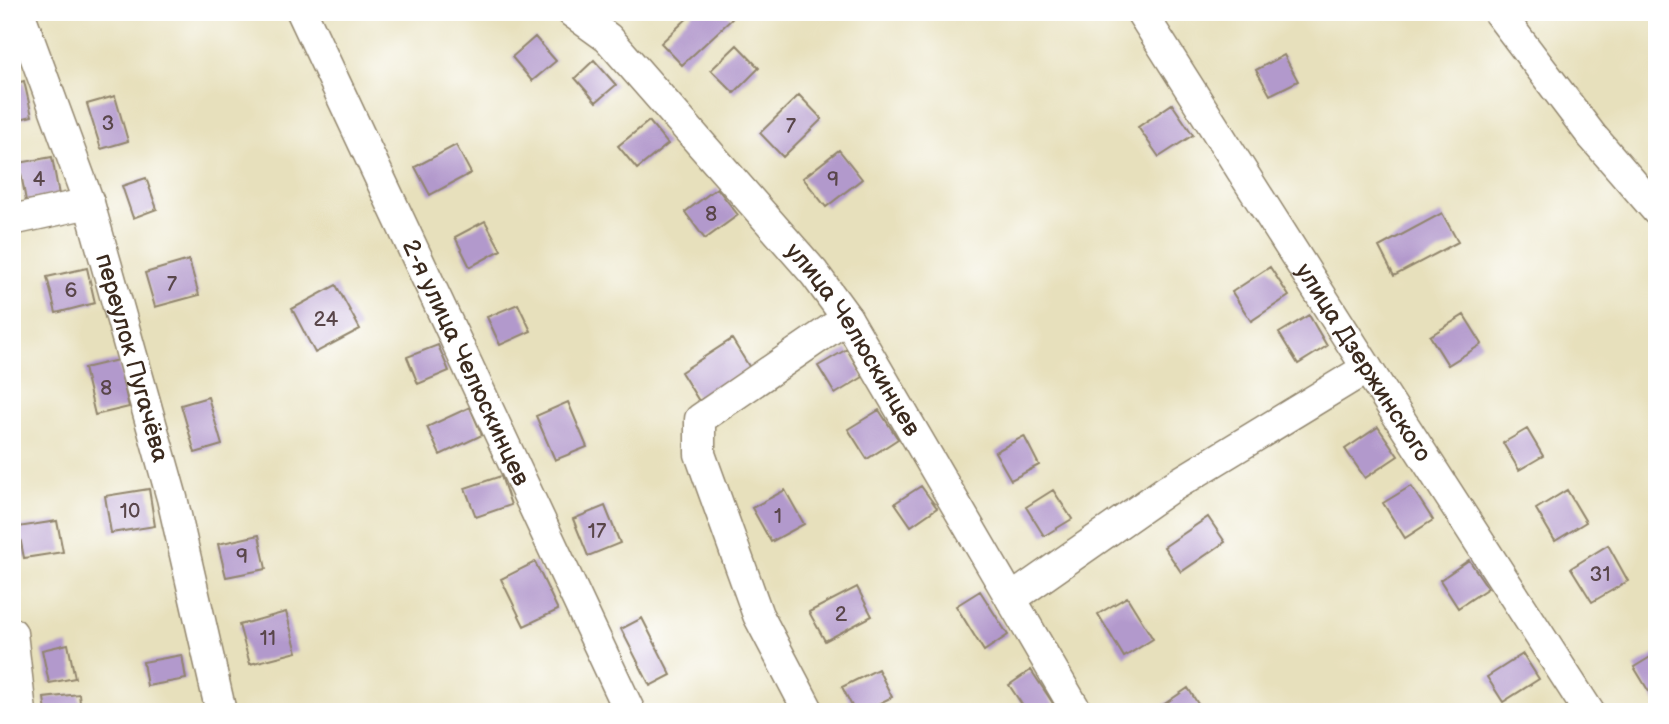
<svg xmlns="http://www.w3.org/2000/svg" width="1669" height="724" font-family="'Balsamiq Sans',sans-serif">
  <rect width="100%" height="100%" fill="#fff"/>
  <filter id="ink" filterUnits="userSpaceOnUse"><feTurbulence type="fractalNoise" baseFrequency=".0143" numOctaves="2"/><feDisplacementMap in="SourceGraphic" scale="14" xChannelSelector="R" yChannelSelector="G"/><feConvolveMatrix kernelMatrix="1 2 1 2 8 2 1 2 1" color-interpolation-filters="sRGB"/></filter>
  <filter id="wash" filterUnits="userSpaceOnUse"><feTurbulence type="fractalNoise" baseFrequency=".00686" numOctaves="4" result="noise"/><feDisplacementMap in="SourceGraphic" scale="28" xChannelSelector="R" yChannelSelector="G"/><feGaussianBlur stdDeviation="1.57" result="paint"/><feColorMatrix in="noise" values="0 0 0 0 0 0 0 0 0 0 0 0 0 0 0 0 0 1.4 0 .05"/><feComposite in="paint" operator="in"/></filter>
  <g filter="url(#wash)">
    <rect width="100%" height="100%" fill="#e7e0bc"/>
    <g id="blocks">
      <!-- building -->
      <path fill="#b299cc" d="M694 12H726L732 19 682 65 661 43Z
        M535 37 556 61 532 81 512 57Z
        M737 45 759 68 734 93 711 70Z
        M1284 55 1298 81 1270 95 1256 70Z
        M594 60 616 85 596 102 575 78Z
        M24 81 32 116 12 121V84Z
        M799 95 822 119 783 157 760 133Z
        M115 96 128 141 101 149 87 104Z
        M1172 104 1193 135 1159 157 1138 127Z
        M649 121 668 144 637 169 618 146Z
        M456 145 471 173 430 195 415 167Z
        M839 150 862 179 826 207 803 178Z
        M52 157 59 195 26 201 19 163Z
        M146 178 157 209 133 218 122 186Z
        M717 188 738 215 705 239 685 212Z
        M1442 213 1458 242 1394 276 1379 247Z
        M485 221 501 250 470 267 455 237Z
        M189 260 199 295 155 307 145 273Z
        M1270 267 1289 296 1251 321 1232 292Z
        M87 268 95 303 56 313 47 277Z
        M336 285 360 329 315 353 292 309Z
        M518 304 531 331 500 345 487 317Z
        M1309 315 1327 346 1298 364 1279 333Z
        M1464 315 1482 344 1448 365 1430 336Z
        M732 339 750 368 699 401 681 372Z
        M438 345 449 371 418 384 407 357Z
        M847 349 863 377 835 394 818 366Z
        M118 360 129 407 95 415 84 368Z
        M208 397 222 445 195 453 181 405Z
        M568 402 587 447 555 460 536 416Z
        M470 407 482 435 440 455 427 427Z
        M879 410 898 439 867 459 848 429Z
        M1378 427 1398 456 1365 478 1345 449Z
        M1527 429 1543 456 1519 470 1503 443Z
        M1024 436 1039 465 1011 480 995 452Z
        M501 476 511 505 476 517 465 488Z
        M921 486 937 508 911 526 895 503Z
        M1411 486 1433 520 1405 538 1383 503Z
        M149 489 155 526 111 533 105 496Z
        M785 490 804 524 771 542 752 508Z
        M1053 490 1072 519 1044 536 1026 507Z
        M1567 490 1586 522 1555 541 1536 509Z
        M605 506 620 543 588 556 573 519Z
        M1208 517 1225 542 1181 572 1164 547Z
        M57 521 63 552 24 558 18 527Z
        M259 535 266 569 226 577 218 544Z
        M1608 545 1628 581 1592 602 1571 568Z
        M1469 560 1488 588 1458 608 1440 580Z
        M535 562 558 610 524 626 501 579Z
        M857 587 872 616 825 641 809 612Z
        M980 591 1008 635 984 651 956 606Z
        M1127 597 1153 639 1124 657 1098 614Z
        M286 612 297 652 250 664 239 625Z
        M642 618 671 675 650 686 621 629Z
        M68 644 75 678 49 683 42 650Z
        M1657 653V705L1634 667Z
        M1523 654 1539 679 1503 702 1487 677Z
        M182 655 186 679 147 686 143 662Z
        M878 669 892 697 862 712H855L842 687Z
        M1031 670 1054 705 1044 712H1027L1009 685Z
        M1188 688 1203 712H1167L1163 705Z
        M79 694 81 712H46L44 698Z"/>
    </g>
  </g>
  <g filter="url(#ink)">
    <use href="#blocks" fill-opacity="0" stroke="#91856d" stroke-width="2"/>
    <g fill="none" stroke-linecap="round" stroke-linejoin="round">
      <!-- minor casing -->
      <g stroke="#91856d" stroke-width="33">
        <g id="minor">
          <path id="s1" d="M19 12 89 203 172 498 221 712"/>
          <path id="s2" d="M302 12 630 712"/>
          <path id="s3" d="M572 12 608 38 814 273 847 318 1077 712"/>
          <path id="s4" d="M1141 12 1367 368 1589 712"/>
          <path d="M1498 12 1592 136 1657 211"/>
          <path d="M12 220 89 203"/>
          <path d="M1011 599 1167 490 1367 368"/>
          <path d="M12 633 21 712"/>
          <path d="M809 712 758 615 700 454V419L847 318"/>
        </g>
      </g>
      <!-- minor -->
      <use href="#minor" stroke="#fff" stroke-width="30"/>
    </g>
  </g>
  <g text-anchor="middle" stroke-width="7" stroke-linejoin="round" paint-order="stroke">
    <!-- number labels -->
    <g font-size="21" fill="#59464a">
      <text x="108" y="130">3</text>
      <text x="791" y="133">7</text>
      <text x="39" y="186">4</text>
      <text x="833" y="186">9</text>
      <text x="711" y="221">8</text>
      <text x="172" y="291">7</text>
      <text x="71" y="297">6</text>
      <text x="326" y="326">24</text>
      <text x="106" y="395">8</text>
      <text x="130" y="518">10</text>
      <text x="778" y="523">1</text>
      <text x="597" y="538">17</text>
      <text x="242" y="563">9</text>
      <text x="1600" y="581">31</text>
      <text x="841" y="621">2</text>
      <text x="268" y="645">11</text>
    </g>
    <!-- street labels -->
    <g font-size="24" fill="#3b2a1e" stroke="#fff">
      <text dy="8" stroke="none"><textPath href="#s3" startOffset="434">улица Челюскинцев</textPath></text>
      <text dy="8" stroke="none"><textPath href="#s1" startOffset="364">переулок Пугачёва</textPath></text>
      <text dy="8" stroke="none"><textPath href="#s2" startOffset="387">2-я улица Челюскинцев</textPath></text>
      <text dy="8" stroke="none"><textPath href="#s4" startOffset="415">улица Дзержинского</textPath></text>
    </g>
  </g>
  <!-- margin -->
  <rect width="1669" height="724" fill="none" stroke="#fff" stroke-width="42"/>
</svg>
